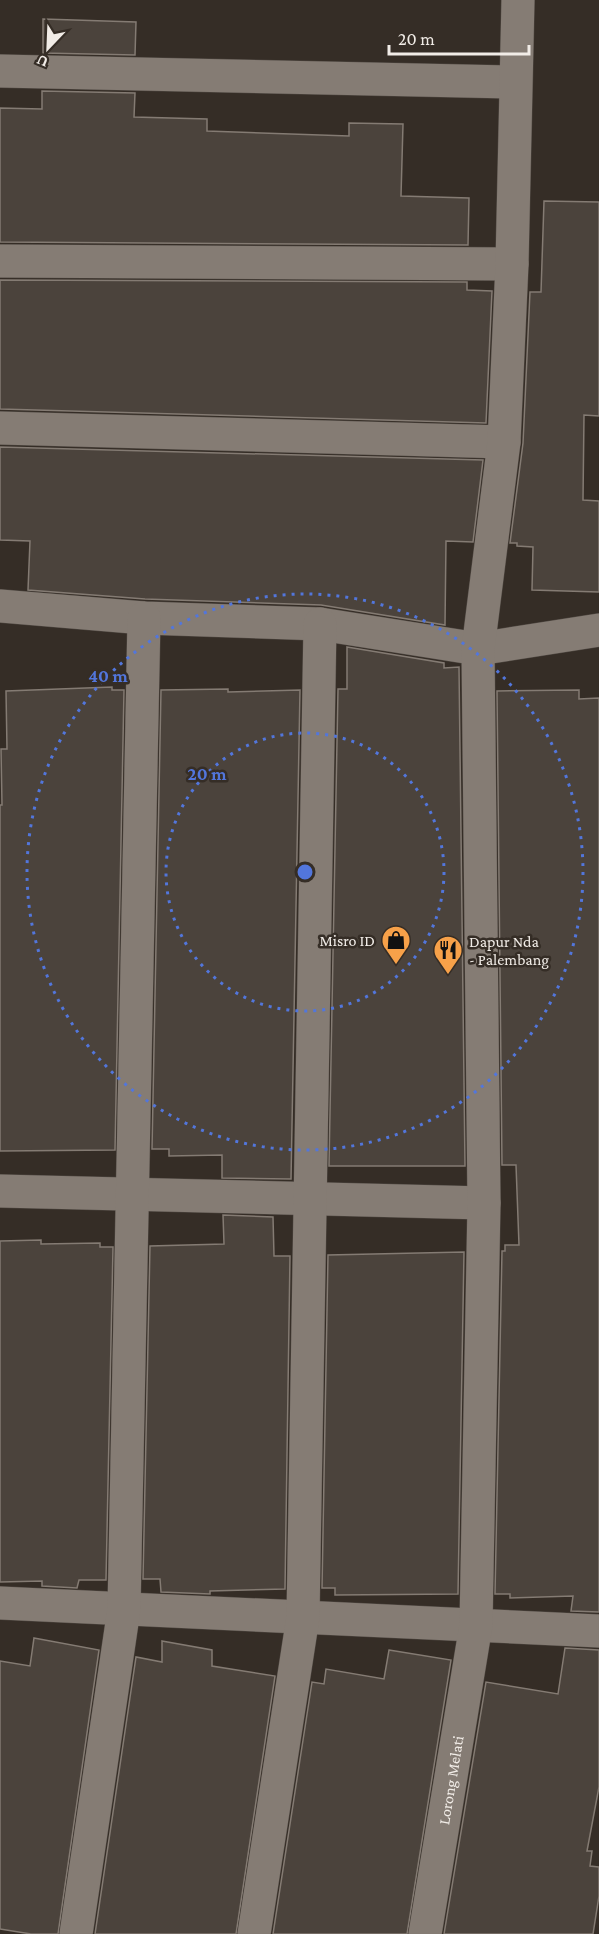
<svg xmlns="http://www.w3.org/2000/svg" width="599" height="1934" font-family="'Crimson Pro',serif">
  <rect width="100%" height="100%" fill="#352d26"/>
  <!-- building -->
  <path fill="#4b433c" stroke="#847b73" stroke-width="1.5" d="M43 19 136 22 135 55 43 53Z
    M42 91 135 93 134 117 207 119V131L349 136V123L403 124 401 196 469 198 468 245 0 242V108L42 109Z
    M544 201 599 202V416L584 415 583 500 599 501V592L532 590 533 547 517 546V543H510L523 443 530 292H541Z
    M0 280 467 282V290L492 291 486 423 0 409Z
    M0 447 483 460 473 542 446 541 445 625 321 605 145 599 28 590 30 541 0 540Z
    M347 647 444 663V668L459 667 465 1166H329L338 689H347Z
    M112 687V690H124L115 1150 0 1151V805H2L1 749H7L6 691Z
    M228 689V692L300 690 291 1179 222 1178V1155L169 1156V1149H152L161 690Z
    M579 690V699L599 698V1612L571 1611 573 1596 510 1598V1594H495L502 1251H505V1245H519L516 1165H502L497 691Z
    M223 1215 273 1217 274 1256H290L285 1589 210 1591V1594L161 1592 160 1579H143L150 1246 224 1244Z
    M41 1240V1244L100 1243V1247H113L106 1580H79L77 1588 42 1586V1581L0 1582V1241Z
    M464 1252 458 1594 335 1595V1588H322L328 1255Z
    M34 1638 99 1650 58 1934H31L0 1929V1661L30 1666Z
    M162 1641 212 1650V1666L275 1676 236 1934H95L136 1657 162 1662Z
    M565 1648 599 1650V1787L587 1851H592L590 1866 599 1867V1896L593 1934H444L486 1682 558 1694Z
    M389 1650 451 1660 407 1934H273L312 1682 324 1684 326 1669 384 1679Z"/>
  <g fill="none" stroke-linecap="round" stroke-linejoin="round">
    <!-- minor casing -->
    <g stroke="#504943" stroke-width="34">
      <g id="minor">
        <path d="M0 71 515 82"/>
        <path d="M0 261 512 264"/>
        <path d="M0 428 504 442"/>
        <path d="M0 606 144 618 320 624 478 649 599 630"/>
        <path d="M0 1191 484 1203"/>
        <path d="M0 1603 599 1631"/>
        <path d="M76 1934 124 1609 144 618"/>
        <path d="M254 1934 303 1617 320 624"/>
        <path id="s1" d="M425 1934 476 1625 484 1203 478 649 504 442 512 264 518 0"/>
      </g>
    </g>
    <!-- minor -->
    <use href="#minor" stroke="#857c74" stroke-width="33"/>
  </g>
  <!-- distance rings -->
  <g fill="none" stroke="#5276dc" stroke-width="3" stroke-dasharray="3 6">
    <circle cx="305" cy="872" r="139"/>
    <circle cx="305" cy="872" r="278"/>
  </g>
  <!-- icons -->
  <defs>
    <g id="shop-pin" transform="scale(1.5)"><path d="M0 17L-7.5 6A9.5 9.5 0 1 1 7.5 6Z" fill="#f7a149" stroke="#352d26"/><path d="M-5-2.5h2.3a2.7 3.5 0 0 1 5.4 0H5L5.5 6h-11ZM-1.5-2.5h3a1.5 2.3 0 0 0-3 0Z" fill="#111"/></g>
    <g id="restaurant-pin" transform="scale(1.5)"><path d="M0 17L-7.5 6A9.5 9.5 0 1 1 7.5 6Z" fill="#f7a149" stroke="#352d26"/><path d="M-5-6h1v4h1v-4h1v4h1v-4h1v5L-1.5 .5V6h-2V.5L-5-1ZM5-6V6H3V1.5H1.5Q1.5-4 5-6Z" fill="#111"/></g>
  </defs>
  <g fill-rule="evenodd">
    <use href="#shop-pin" x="396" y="940"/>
    <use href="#restaurant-pin" x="448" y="950"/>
  </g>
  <g text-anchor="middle" stroke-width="5" stroke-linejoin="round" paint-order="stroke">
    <!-- poi labels -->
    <g font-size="16" fill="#f1ece7" stroke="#352d26" text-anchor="end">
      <text x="375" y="946">Misro ID</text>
      <text x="469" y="947" text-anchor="start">Dapur Nda<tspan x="469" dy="18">- Palembang</tspan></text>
    </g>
    <!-- street labels -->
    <g font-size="16" fill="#f1ece7" stroke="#352d26">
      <text dy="6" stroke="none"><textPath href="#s1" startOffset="156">Lorong Melati</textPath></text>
    </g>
  </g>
  <circle cx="305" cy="872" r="9" fill="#5276dc" stroke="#352d26" stroke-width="3"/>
  <g font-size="18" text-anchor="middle" font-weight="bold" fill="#5276dc" stroke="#352d26" stroke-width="5" stroke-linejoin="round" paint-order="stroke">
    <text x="108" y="682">40 m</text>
    <text x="207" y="780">20 m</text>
  </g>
  <!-- north arrow -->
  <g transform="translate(48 48) rotate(203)" stroke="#352d26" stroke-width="4.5" paint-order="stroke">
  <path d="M0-4.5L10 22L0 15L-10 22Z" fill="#f1ece7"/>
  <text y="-9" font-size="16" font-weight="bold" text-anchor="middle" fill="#f1ece7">U</text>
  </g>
  <!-- scale -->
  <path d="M389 45v9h140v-9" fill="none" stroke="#f1ece7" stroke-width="3"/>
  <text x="398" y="45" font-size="18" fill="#f1ece7" stroke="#352d26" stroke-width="4.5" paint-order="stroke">20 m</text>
</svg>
